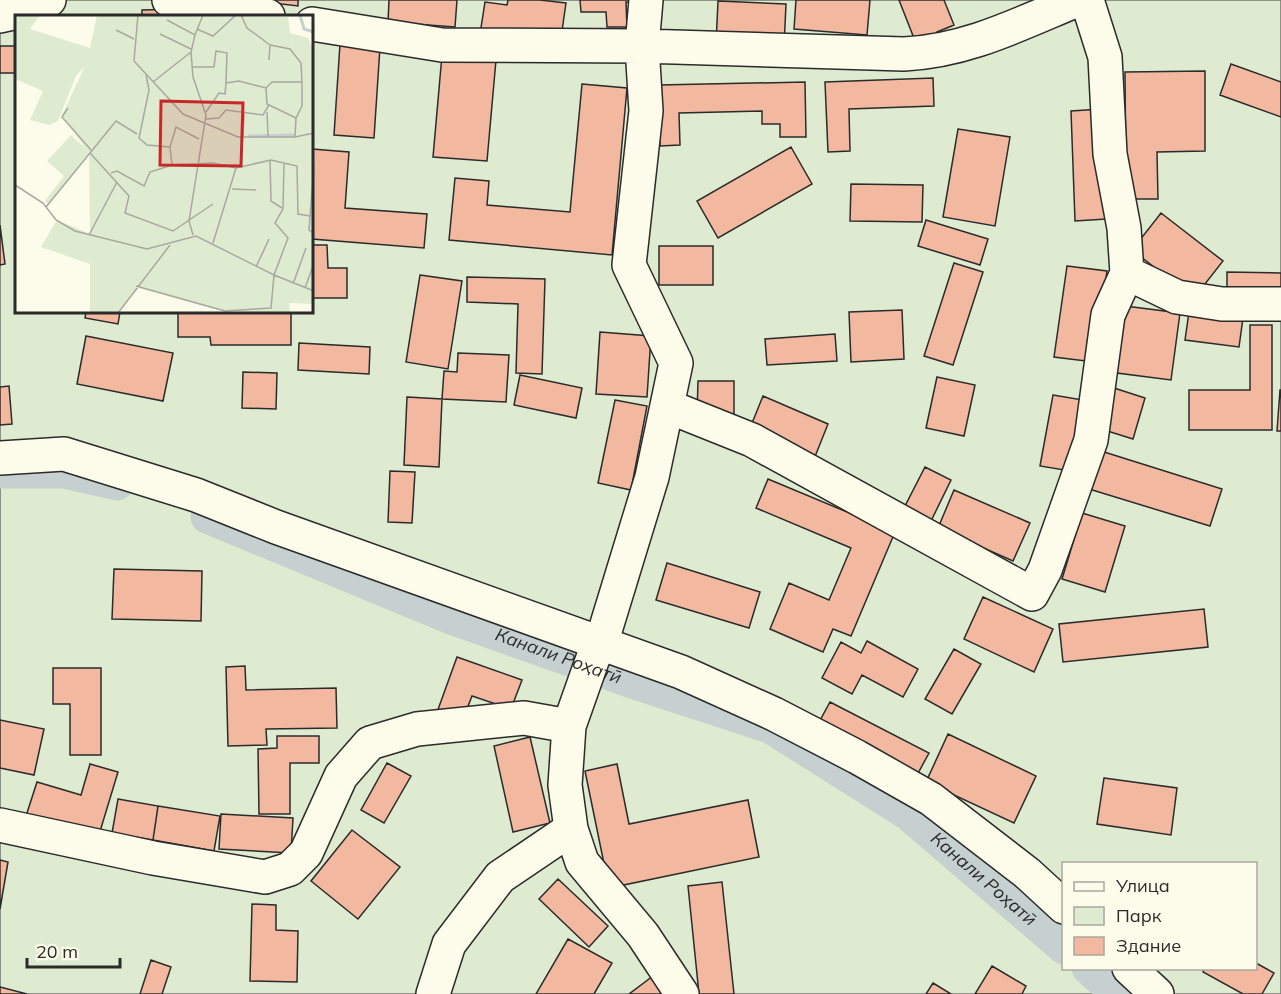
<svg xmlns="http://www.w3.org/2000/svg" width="1281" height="994" font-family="Mulish,sans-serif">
  <rect width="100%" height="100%" fill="#fdfbea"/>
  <!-- green -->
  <path fill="#deebd1" stroke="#74746e" stroke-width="1.5" fill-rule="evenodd" d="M0 0H1281V994H0ZM16 16H312V312H16ZM1064 864H1256V968H1064Z"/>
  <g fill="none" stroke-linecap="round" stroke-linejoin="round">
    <!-- canal -->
    <g stroke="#c7d0d0" stroke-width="33">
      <path d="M0 472H64L117 484"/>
      <path id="s1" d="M207 517 451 618 629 681 770 727 908 814 1064 948"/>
      <path d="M1088 968 1117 994"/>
    </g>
  </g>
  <!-- building -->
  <path fill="#f2b8a0" stroke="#2b2b2b" stroke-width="1.5" d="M248 0H298V6Z
    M389 0H457L455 27 388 22Z
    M508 0H540L566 3 560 45 480 34 485 2 507 5Z
    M580 0H638V2H626L627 27H607L606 12H581Z
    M796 0H870L867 35 794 29Z
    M899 0H944L954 25 937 32 941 43 919 51Z
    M718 1 786 4 784 47 716 44Z
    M181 9V16H142V10Z
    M340 44 380 47 374 138 334 135Z
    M0 46H16V73H0Z
    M442 55 496 60 487 161 433 157Z
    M1231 64 1281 82V117L1220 95Z
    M1205 71V151L1157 152 1158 199H1126L1125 72Z
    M933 78 934 106 849 109 850 151 828 152 825 82Z
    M805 82 806 137H780V124H762V111L679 113 680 145 660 146 659 85Z
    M582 84 627 88 612 255 449 240 455 178 489 181 487 205 570 212Z
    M1101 109 1106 219 1075 221 1071 111Z
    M958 129 1010 137 995 226 943 217Z
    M791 147 812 184 718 238 697 201Z
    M312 149 349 152 345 208 427 214 424 248 312 239Z
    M851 184 923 185 922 222 850 221Z
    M1161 213 1223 261 1194 298 1132 250Z
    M926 220 988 239 980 265 918 246Z
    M0 225 5 264 0 265Z
    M312 245H327L328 268H347V298H312Z
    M659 246H713V285H659Z
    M954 263 983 272 953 365 924 356Z
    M1067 266 1107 271 1094 362 1054 357Z
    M1227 272 1281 273V298L1227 297Z
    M420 275 462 281 448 369 406 362Z
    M467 277 545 279 542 374 516 373 518 304 467 302Z
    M1125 306 1180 313 1171 380 1117 373Z
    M902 310 904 359 851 362 849 312Z
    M86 312H120L118 324 85 318Z
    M178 312H291V345H211L210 337H178Z
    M1189 312 1243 318 1239 347 1185 340Z
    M1250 325H1272V430H1189V390H1250Z
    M600 332 651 336 647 397 596 394Z
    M835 334 837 361 767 365 765 339Z
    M86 336 173 353 163 401 77 384Z
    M299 343 370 347 369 374 298 370Z
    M458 353 509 355 506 402 442 399 444 371 457 372Z
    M243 372 277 373 276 409 242 408Z
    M520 375 582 388 576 418 514 405Z
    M937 377 975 385 964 436 926 428Z
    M698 381H734V414H697Z
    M9 386 12 424 0 425V387Z
    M1114 388 1145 398 1133 439 1101 429Z
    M1280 390H1281V431H1277Z
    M1053 395 1083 400 1070 471 1040 466Z
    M763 396 828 424 814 459 748 433Z
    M407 397 442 399 439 467 404 465Z
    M615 400 647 406 631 490 598 483Z
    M1101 451 1222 489 1210 526 1089 489Z
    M925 467 951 480 931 521 904 508Z
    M390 471 415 472 412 523 388 522Z
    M768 479 895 532 851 636 833 629 823 652 770 629 789 583 829 600 851 548 756 508Z
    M954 490 1030 523 1013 561 938 528Z
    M1082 513 1125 526 1105 592 1062 579Z
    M667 563 760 592 749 628 656 600Z
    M114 569 202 571 201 621 112 619Z
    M983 597 1053 629 1034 672 964 639Z
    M1204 609 1208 647 1063 662 1059 624Z
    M867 641 918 669 903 697 862 675 852 694 822 678 841 642 861 653Z
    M954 649 981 664 952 714 925 699Z
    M457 657 522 680 511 709 472 696 461 724 436 715Z
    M245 666 246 690 336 688 337 728 266 729 267 745 228 746 226 667Z
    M53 668H101V755H70V704H53Z
    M830 702 929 753 916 777 817 726Z
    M0 720 44 729 34 775 0 768Z
    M948 734 1036 776 1014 823 926 782Z
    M277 736H319V763H290V814H259L258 749 277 748Z
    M530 737 550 823 513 832 494 746Z
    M387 763 411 776 384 823 361 810Z
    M90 764 118 772 98 838 26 816 37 782 81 795Z
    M617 764 629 824 748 800 759 857 609 888 585 771Z
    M1104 778 1177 788 1171 835 1097 824Z
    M118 799 158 806 153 840 112 833Z
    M158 806 220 816 214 851 153 840Z
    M221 814 293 818 291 853 219 849Z
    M352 830 400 867 358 919 311 881Z
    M0 860 8 862 0 909Z
    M558 879 608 926 589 947 539 899Z
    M722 882 734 994H699L688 886Z
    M252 904 276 905V930L298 931 297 982 250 981Z
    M568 939 612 963 594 994H536Z
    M151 960 171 967 162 994H140Z
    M1256 963 1274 973 1262 994H1243L1203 972 1205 968H1256Z
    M992 966 1026 986 1022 994H975Z
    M653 976 667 994H629Z
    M933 983 951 994H926Z
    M0 987 27 994H0Z"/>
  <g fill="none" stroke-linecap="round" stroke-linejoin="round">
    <!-- minor casing -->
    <g stroke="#2b2b2b" stroke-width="36">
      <path id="minor" d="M169 0 268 16
        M646 0 642 46 646 111 629 265 676 363 652 477 601 644 593 658 569 726 565 785 571 829 582 862 643 935 682 994
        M0 16 31 9 49 0
        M312 24 442 45 642 46 904 54C967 51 1019 24 1077 0
        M1127 273 1177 297 1222 304H1281
        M667 406 752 440 1032 594 1045 570 1091 440 1108 315 1127 273 1124 228 1110 154 1105 57 1087 0
        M0 458 64 454 122 472 196 495 276 527 681 672 774 714 857 757 931 799 1027 873 1064 907
        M0 825 153 858 265 877 290 869 306 853 341 776 370 743 417 729 524 718 569 726
        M1129 968 1157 994
        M433 994 449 944 500 877 571 829"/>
    </g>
    <!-- minor -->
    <use href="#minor" stroke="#fdfbea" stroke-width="33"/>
  </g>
  <g text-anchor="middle" stroke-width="4.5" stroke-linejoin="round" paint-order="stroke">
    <!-- water labels -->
    <g font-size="18" font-style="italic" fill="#2b2b2b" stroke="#fdfbea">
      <text dy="6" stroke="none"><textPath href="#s1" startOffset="378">Канали Роҳатӣ</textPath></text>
      <text dy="6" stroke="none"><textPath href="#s1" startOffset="864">Канали Роҳатӣ</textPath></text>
    </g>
  </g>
  <!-- overview -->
  <g transform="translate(15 15)">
    <rect width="298" height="298" fill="#fdfbea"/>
    <path d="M0 0H25L15 14 75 33 82 0 273 2 275 18 293 23 298 34V289L274 288 275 298H234L195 293 124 273 102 298H75V249L26 232 42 205 75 219 74 139 33 189 30 186 49 161 32 146 56 120 70 133 47 100 70 51 61 61 43 106 34 110 15 105 28 76 0 64Z" fill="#deebd1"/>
    <path fill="none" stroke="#c7d0d0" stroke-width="3" d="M285 0 289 14 299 17M233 121 280 120"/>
    <path fill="none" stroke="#a9a89e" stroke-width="1.5" d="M123 0 119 46 168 99 223 122H280L299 118M226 0 232 13 255 30M152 5 180 20 188 0M182 14 198 21 221 0M101 15 119 24M145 19 176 34M178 52H199L201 36 212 38 211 68M131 60 134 75 124 123 132 130 155 132M138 67 176 37M251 73 252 89 281 103 287 91V67M53 93 47 102 76 135M191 97 204 78 210 79 211 68 224 66 251 73 257 67H287L286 48 275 34 255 30 254 45M252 97 253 121M191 104 204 103 211 95 248 100 254 90M122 119 101 106 75 138 114 181 110 198 158 216 198 189M228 121 229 99M280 122 281 103M184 124 161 112 155 132 157 150 198 148 221 153 256 145 282 151 283 199 295 201M255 145 256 186 267 193M299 151 294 215 299 219M96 158 102 156 129 171 135 157 157 150M0 170 28 188 41 205 60 216 132 234 181 221 259 260 299 276M217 174 241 175M31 192 75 138M74 220 102 167M178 220 174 206 191 100 178 62 176 37 180 20M198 228 221 153M241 252 254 224M278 269 291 233M121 271 210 296 256 293 259 260 273 223 260 208 268 194 269 149M290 273 298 251M103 298 155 230"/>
    <path fill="#c62828" fill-opacity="0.15" stroke="#c62828" stroke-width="3" d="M146 86 228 88 226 151 145 150Z"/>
    <rect width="298" height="298" fill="none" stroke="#2b2b2b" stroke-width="3"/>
  </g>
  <!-- legend -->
  <rect x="1062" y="862" width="195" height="108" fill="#fdfbea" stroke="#a9a89e" stroke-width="1.5"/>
  <rect x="1074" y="882" width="30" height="9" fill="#fdfbea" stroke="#a9a89e" stroke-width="1.5"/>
  <text x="1116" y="892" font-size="18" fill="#2b2b2b">Улица</text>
  <rect x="1074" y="907" width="30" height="18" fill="#deebd1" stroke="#a9a89e" stroke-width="1.5"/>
  <text x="1116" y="922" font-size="18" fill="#2b2b2b">Парк</text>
  <rect x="1074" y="937" width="30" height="18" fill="#f2b8a0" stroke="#a9a89e" stroke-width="1.5"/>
  <text x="1116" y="952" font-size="18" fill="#2b2b2b">Здание</text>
  <!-- scale -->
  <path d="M27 958v9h93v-9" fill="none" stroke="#2b2b2b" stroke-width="3"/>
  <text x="36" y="958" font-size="18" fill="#2b2b2b" stroke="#fdfbea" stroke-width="4.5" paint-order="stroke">20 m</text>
</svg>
